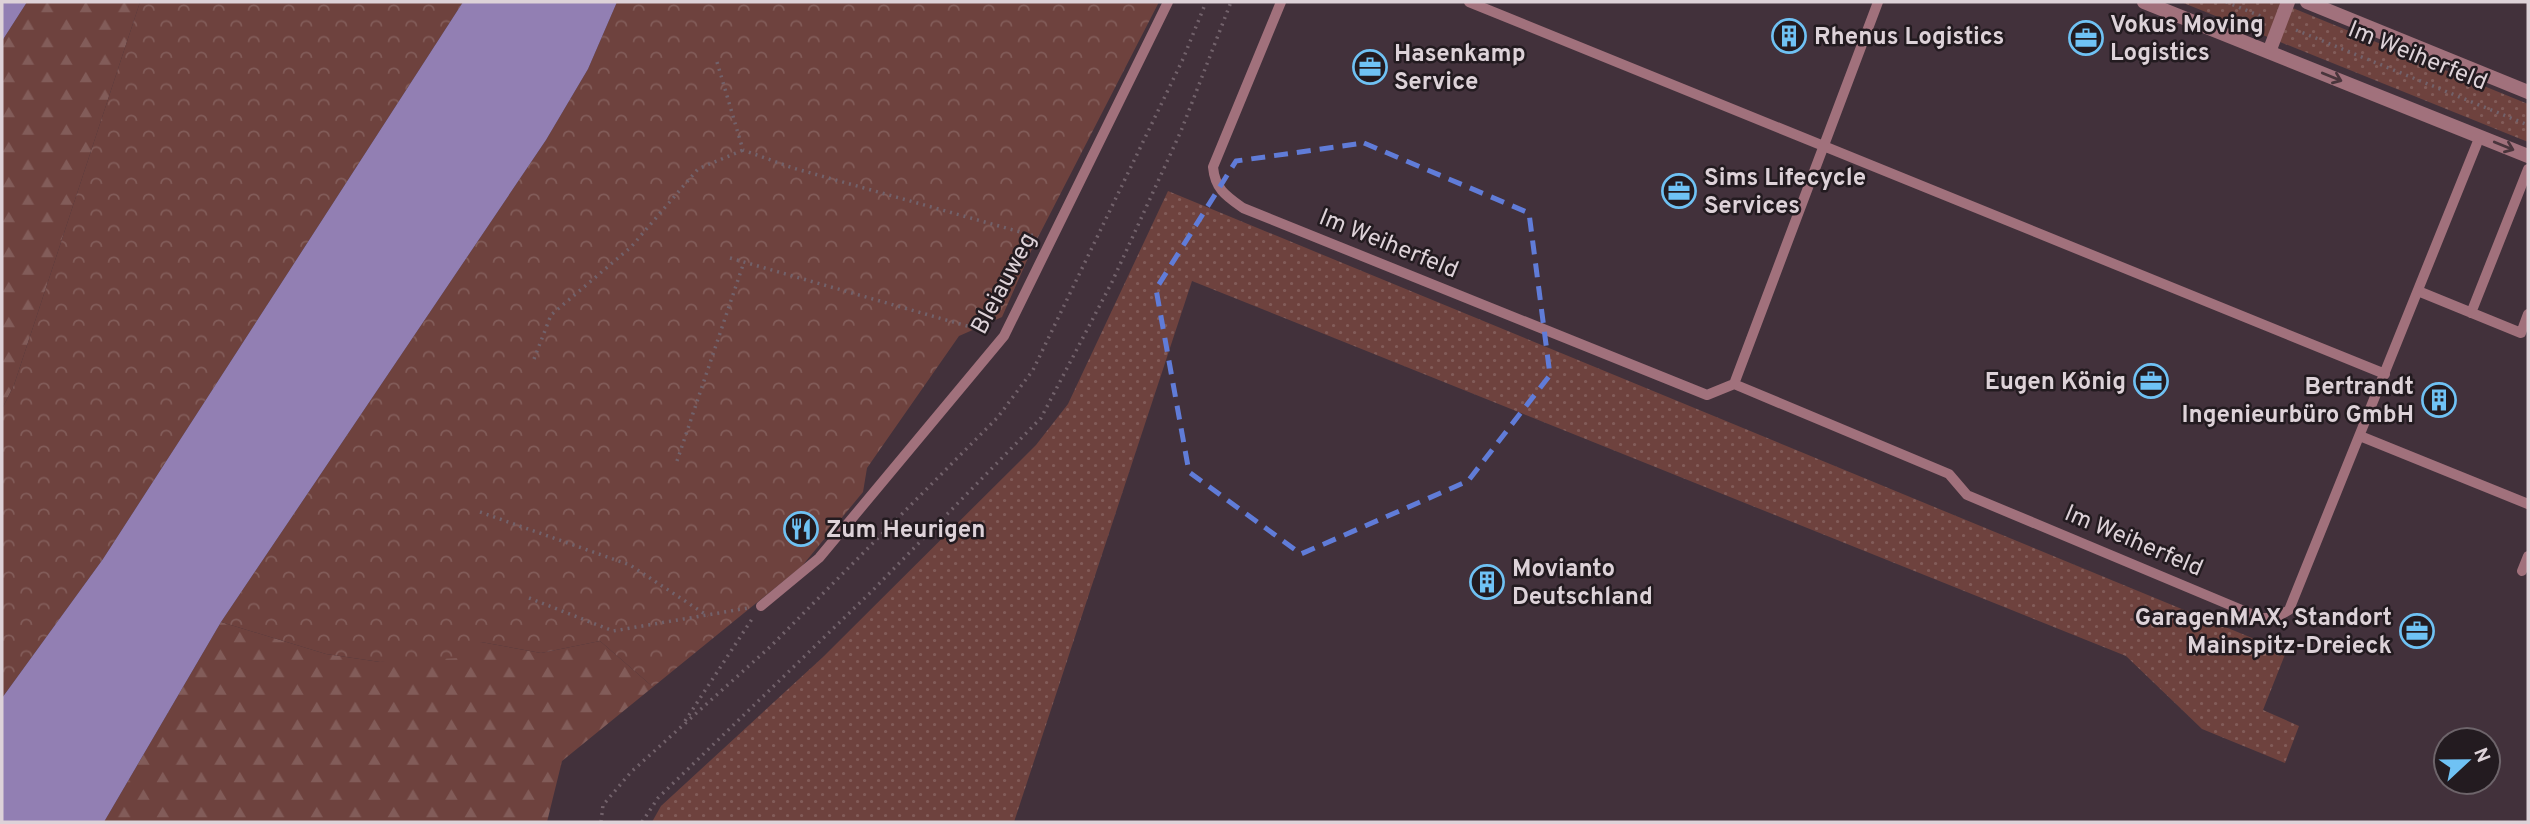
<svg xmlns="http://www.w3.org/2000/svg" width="2530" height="824" font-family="Overpass,sans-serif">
  <defs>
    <pattern id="grass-dots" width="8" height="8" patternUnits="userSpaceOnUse" patternTransform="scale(1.75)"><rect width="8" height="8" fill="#6e423e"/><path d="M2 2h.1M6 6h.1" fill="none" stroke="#825c59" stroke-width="1.8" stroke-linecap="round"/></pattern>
    <pattern id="forest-firs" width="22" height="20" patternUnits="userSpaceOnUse" patternTransform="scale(1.75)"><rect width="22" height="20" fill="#6e423e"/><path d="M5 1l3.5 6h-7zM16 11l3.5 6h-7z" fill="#825c59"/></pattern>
    <pattern id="park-crowns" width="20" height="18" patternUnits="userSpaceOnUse" patternTransform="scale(1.75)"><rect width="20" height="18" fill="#6e423e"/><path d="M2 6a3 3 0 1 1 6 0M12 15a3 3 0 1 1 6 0" fill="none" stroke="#825c59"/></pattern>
  </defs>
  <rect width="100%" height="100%" fill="#42313b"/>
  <!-- grass -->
  <path fill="url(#grass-dots)" d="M2181 2H2278L2528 104V142Z
    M1168 191 2286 652 2263 710 2299 726 2285 763 2202 729 2126 656 1192 281 1014 822H652L661 806 823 657 1036 445 1068 404Z"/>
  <!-- forest -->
  <path fill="url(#forest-firs)" d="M27 2H140L14 385 2 409V41Z
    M221 622 326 654 380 662 481 642 541 653 600 641 653 687 562 761 547 822H104Z"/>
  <!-- park -->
  <path fill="url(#park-crowns)" d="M140 2H463L103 559 2 698V409L14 385Z
    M617 2H1159L1032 249 1002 317 959 336 867 468 863 492 802 566 653 687 600 641 541 653 481 642 460 658 380 662 326 654 221 622 546 140 588 69Z"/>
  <!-- water -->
  <path fill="#927fb3" d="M2 2H27L2 41Z
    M463 2H617L588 69 546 140 221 622 104 822H2V698L103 559Z"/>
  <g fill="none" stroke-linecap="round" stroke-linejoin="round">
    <!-- path -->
    <path stroke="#72626b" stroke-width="3.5" stroke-dasharray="2 5" stroke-linecap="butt" d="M2226 2 2263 17
      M2296 30 2528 125
      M717 62 743 150 793 168 1038 237
      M730 258 988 332
      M534 359 551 315 631 247 698 169 743 150
      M677 461 744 262
      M480 512 630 565 708 616
      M529 598 613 631 748 608
      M685 721 754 616
      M601 822 603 805 631 772 771 646 998 417 1033 370 1183 59 1206 2
      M642 822 658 798 873 590 1041 418 1112 282 1181 131 1231 2"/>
    <!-- lane -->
    <path stroke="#a1717c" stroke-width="10" d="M1281 2 1213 167C1215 189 1226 196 1243 208L1707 395 1734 384
      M1469 2 2385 374
      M1878 2 1734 384 1949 474 1967 495 2261 618H2275L2289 610 2480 136
      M2418 291 2521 333 2528 314
      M2471 313 2528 169
      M2360 436 2528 504
      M2522 571 2528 556
      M761 606 819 558 1004 336 1168 2"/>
    <!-- street -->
    <path stroke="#a1717c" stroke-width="14" d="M2144 2 2528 156
      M2307 2 2528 92
      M2269 52 2288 2"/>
  </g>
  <!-- one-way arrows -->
  <defs><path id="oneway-shaft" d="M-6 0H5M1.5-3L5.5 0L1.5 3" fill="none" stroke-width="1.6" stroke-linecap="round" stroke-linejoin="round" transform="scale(1.75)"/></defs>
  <g stroke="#49353c">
    <use href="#oneway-shaft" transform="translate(2332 77) rotate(22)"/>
    <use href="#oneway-shaft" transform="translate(2504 146) rotate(22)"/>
  </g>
  <!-- marked area -->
  <path fill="none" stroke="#607cd8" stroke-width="5" stroke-dasharray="14 9" stroke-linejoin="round" d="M1364 143 1529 213 1550 375 1468 481 1301 554 1189 472 1156 289 1236 161Z"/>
  <!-- icons -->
  <defs>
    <g id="building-ring" transform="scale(1.75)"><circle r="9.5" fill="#231b20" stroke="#6fc2f4" stroke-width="1.5"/><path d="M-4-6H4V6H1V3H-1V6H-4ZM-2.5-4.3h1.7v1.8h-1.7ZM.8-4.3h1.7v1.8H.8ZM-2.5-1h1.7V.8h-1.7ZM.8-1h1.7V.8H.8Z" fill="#6fc2f4"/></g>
    <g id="office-ring" transform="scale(1.75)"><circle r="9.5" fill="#231b20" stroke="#6fc2f4" stroke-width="1.5"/><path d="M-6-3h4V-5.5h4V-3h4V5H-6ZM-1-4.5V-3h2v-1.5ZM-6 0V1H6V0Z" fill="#6fc2f4"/></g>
    <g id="restaurant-ring" transform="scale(1.75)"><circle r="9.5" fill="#231b20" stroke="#6fc2f4" stroke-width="1.5"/><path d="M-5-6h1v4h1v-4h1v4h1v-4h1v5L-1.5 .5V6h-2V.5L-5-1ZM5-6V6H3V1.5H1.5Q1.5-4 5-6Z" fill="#6fc2f4"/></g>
  </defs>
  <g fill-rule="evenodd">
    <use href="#building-ring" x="1789" y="36"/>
    <use href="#office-ring" x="2086" y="38"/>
    <use href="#office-ring" x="1370" y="67"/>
    <use href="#office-ring" x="1679" y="191"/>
    <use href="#office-ring" x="2151" y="381"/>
    <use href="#building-ring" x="2439" y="400"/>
    <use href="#restaurant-ring" x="801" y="529"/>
    <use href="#building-ring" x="1487" y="582"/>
    <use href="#office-ring" x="2417" y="631"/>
  </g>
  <g text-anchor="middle" stroke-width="5" stroke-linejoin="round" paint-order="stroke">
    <!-- poi labels -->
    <g font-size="24" font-weight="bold" fill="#ddd2d8" stroke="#231b20" text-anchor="start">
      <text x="2110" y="32">Vokus Moving<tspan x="2110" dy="28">Logistics</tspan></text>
      <text x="1814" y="44">Rhenus Logistics</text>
      <text x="1394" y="61">Hasenkamp<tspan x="1394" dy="28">Service</tspan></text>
      <text x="1704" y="185">Sims Lifecycle<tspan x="1704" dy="28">Services</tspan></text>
      <text x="2126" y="389" text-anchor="end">Eugen König</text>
      <text x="2414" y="394" text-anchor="end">Bertrandt<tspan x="2414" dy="28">Ingenieurbüro GmbH</tspan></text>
      <text x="826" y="537">Zum Heurigen</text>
      <text x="1512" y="576">Movianto<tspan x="1512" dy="28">Deutschland</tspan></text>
      <text x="2392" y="625" text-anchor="end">GaragenMAX, Standort<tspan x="2392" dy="28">Mainspitz-Dreieck</tspan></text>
    </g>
    <!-- street labels -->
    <g font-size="24" fill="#ddd2d8" stroke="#231b20">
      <text transform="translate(2418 55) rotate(22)" y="8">Im Weiherfeld</text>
      <text transform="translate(1389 243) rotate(22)" y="8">Im Weiherfeld</text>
      <text transform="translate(1003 283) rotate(-62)" y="8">Bleiauweg</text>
      <text transform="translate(2134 540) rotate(23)" y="8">Im Weiherfeld</text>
    </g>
  </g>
  <!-- border -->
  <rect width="2530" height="824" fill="none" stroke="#ddd2d8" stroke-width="7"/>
  <!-- north arrow -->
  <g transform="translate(2467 761) rotate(68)"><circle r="33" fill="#231b20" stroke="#6d646a" stroke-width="2"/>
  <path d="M0-5L12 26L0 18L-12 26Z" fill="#6fc2f4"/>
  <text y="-10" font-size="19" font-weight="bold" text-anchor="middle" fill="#ddd2d8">N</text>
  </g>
</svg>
